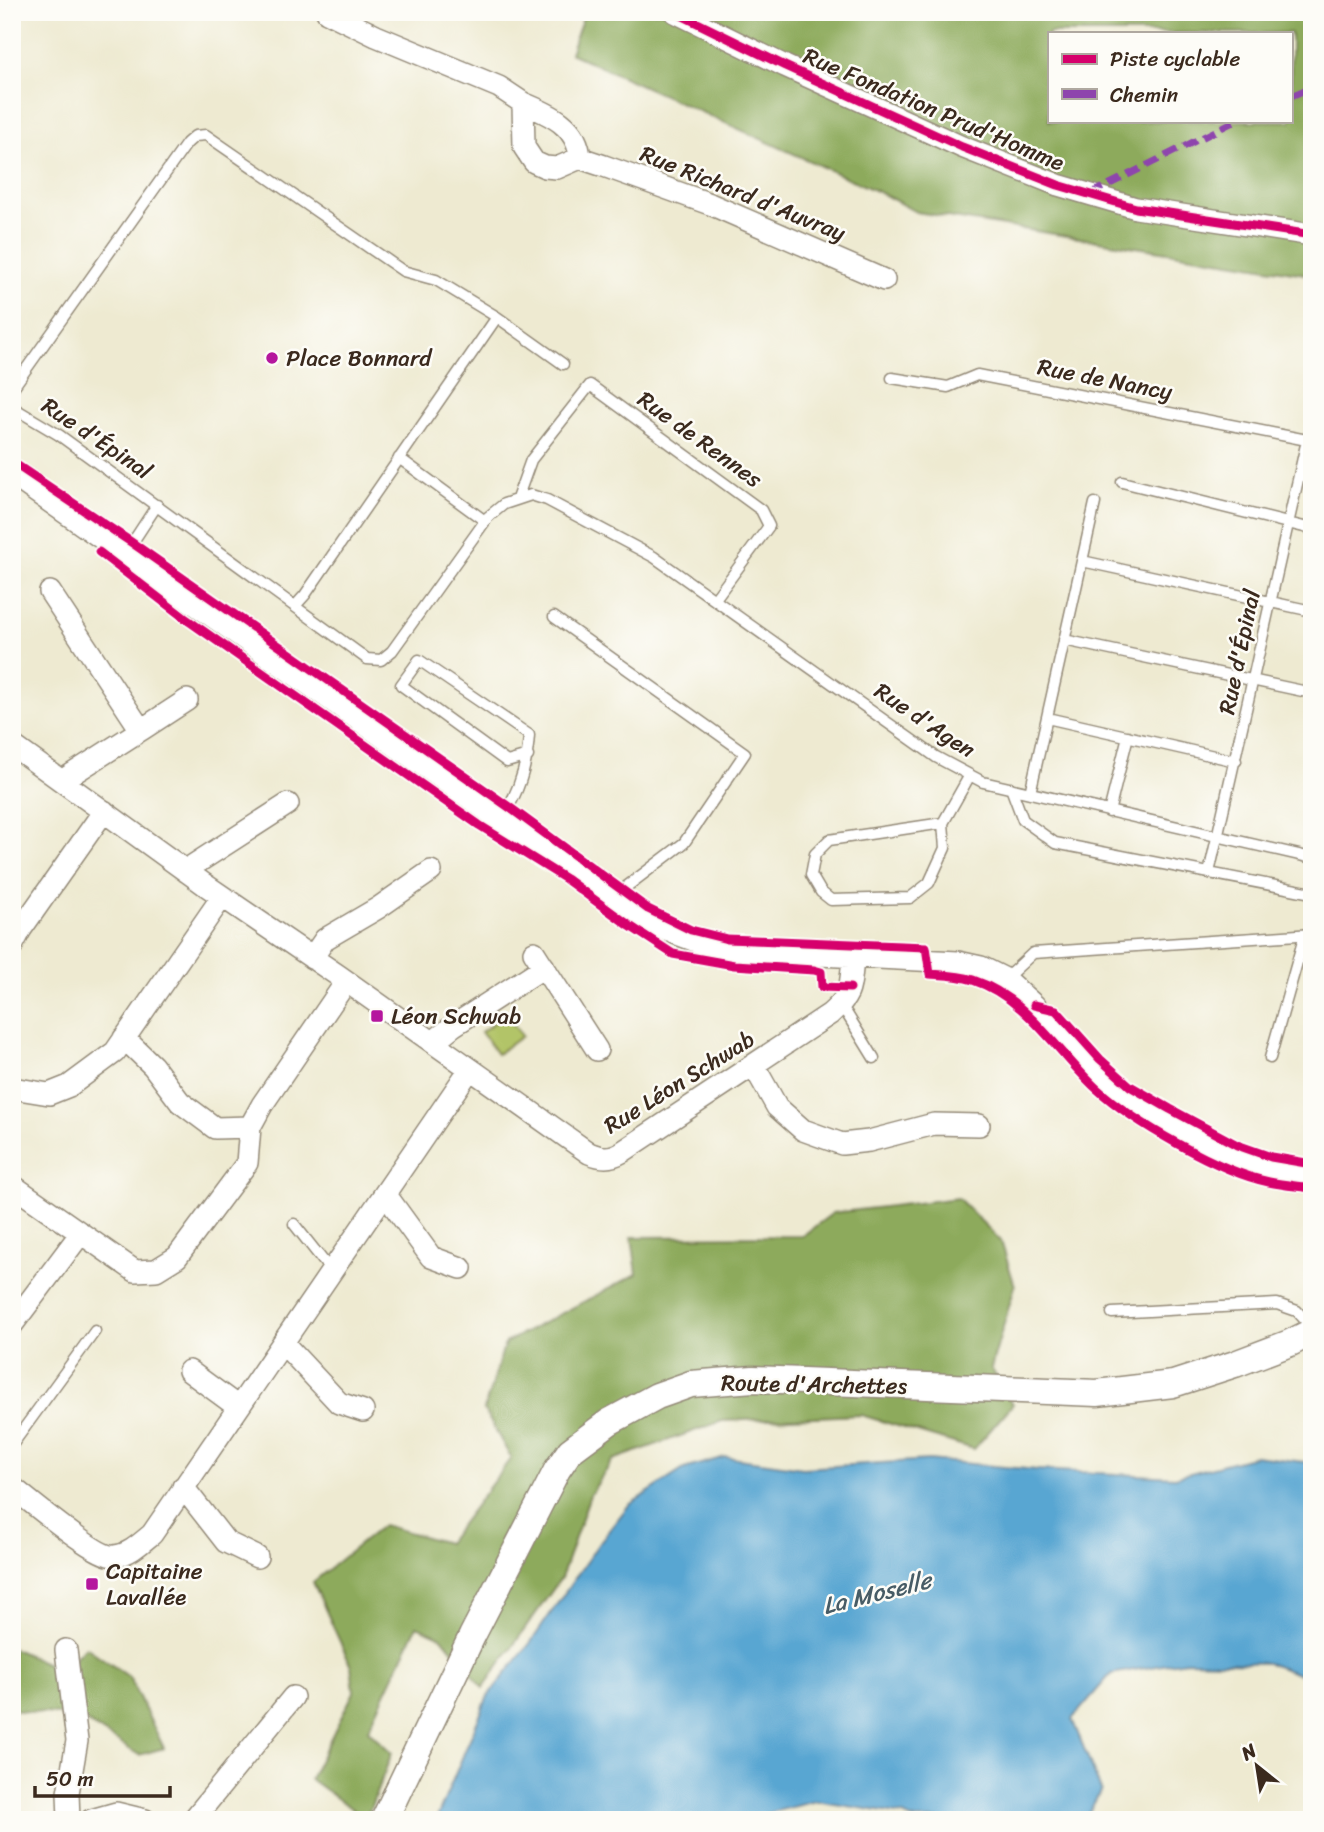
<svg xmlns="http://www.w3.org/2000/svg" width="1324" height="1832" font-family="Sriracha,sans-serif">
  <rect width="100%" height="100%" fill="#fdfcf7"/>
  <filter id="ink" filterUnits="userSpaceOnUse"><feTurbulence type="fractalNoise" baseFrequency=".0143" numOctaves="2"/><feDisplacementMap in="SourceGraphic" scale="14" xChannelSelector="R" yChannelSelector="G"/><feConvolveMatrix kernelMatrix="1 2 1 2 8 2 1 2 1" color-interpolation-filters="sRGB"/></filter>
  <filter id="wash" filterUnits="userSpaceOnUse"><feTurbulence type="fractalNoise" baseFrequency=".00686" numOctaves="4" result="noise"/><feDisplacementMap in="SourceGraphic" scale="28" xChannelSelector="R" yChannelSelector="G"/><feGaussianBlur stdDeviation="1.57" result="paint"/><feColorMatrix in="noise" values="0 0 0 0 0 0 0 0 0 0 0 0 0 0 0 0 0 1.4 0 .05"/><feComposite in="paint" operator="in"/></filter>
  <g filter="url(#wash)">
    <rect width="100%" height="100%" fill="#eeead1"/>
    <!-- green -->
    <path fill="#b2c467" stroke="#767742" stroke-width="2" d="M506 1014 522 1036 497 1054 481 1032Z"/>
    <!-- forest -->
    <path fill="#8daa5c" stroke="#646a3d" stroke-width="2" fill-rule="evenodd" d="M585 12H1312V275L916 212 885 195 570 53ZM1049 33H1291V121H1049Z
      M958 1198 1001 1241 1015 1286 991 1368 1013 1404 974 1449 861 1415 722 1421 613 1460 590 1495 561 1578 483 1688 442 1637 417 1626 368 1730 392 1753 366 1819 310 1779 354 1692 351 1666 313 1582 383 1525 447 1543 511 1458 484 1410 505 1343 637 1274 632 1237 802 1236 833 1213Z
      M86 1647 129 1677 164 1748 139 1755 77 1716 12 1710V1648L61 1670Z"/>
    <!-- water -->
    <path fill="#58a6d2" stroke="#4a6878" stroke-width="2" d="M1255 1456 1312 1463V1679L1267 1663 1186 1661 1111 1674 1072 1719 1101 1790 1085 1820H914L903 1815 816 1801 741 1820H436L488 1696 531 1642 599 1543 629 1505 684 1469 725 1457 803 1468 929 1460 1038 1470 1175 1477Z"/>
  </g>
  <g filter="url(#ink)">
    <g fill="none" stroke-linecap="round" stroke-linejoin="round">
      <!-- service casing -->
      <g stroke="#948a78" stroke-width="13">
        <path id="service" d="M497 317 563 364
          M892 378 948 387 977 375 1312 441
          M12 389 187 143 195 136 206 135 403 271 436 280 497 317 305 595 296 605
          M12 407 59 435 367 659 381 660 392 651 488 517 504 504 531 495 547 500 654 557 936 757 983 782 1312 858
          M399 458 485 521
          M1122 482 1312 529
          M517 499 531 460 590 385 761 510 769 526 715 599
          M125 554 157 505
          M1082 561 1312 611
          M554 617 745 753 684 843 626 887 615 903
          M1064 640 1312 693
          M1047 718 1236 761
          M1011 788 1023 820 1055 843 1312 893
          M1030 793 1095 503
          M1109 812 1128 736
          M500 820C519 794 527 767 529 735L419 660 401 685 507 762 528 756
          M943 823 945 848 929 883 910 898 831 900 821 892 811 875 815 854 829 840 943 823 970 775
          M1209 873 1307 440
          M1005 979 1033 953 1312 934
          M840 1006 847 1014 874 1058
          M1270 1058 1305 934
          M294 1224 332 1272
          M1112 1313 1277 1304 1297 1311 1312 1328
          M12 1445 95 1331"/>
      </g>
      <!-- minor casing -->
      <g stroke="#948a78" stroke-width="24">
        <path id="minor" d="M327 12 376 36 499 87 523 103 524 147 534 162 545 167 557 168 580 158 604 166 710 204 884 280
          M675 12 785 66 962 147 1058 185 1136 208 1312 235
          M523 103C550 114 578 126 580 158
          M12 475 559 861 615 903 666 930 720 950 958 962 981 967 1005 979 1034 1005 1110 1086 1148 1112 1194 1139 1263 1169 1312 1177
          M50 592 141 730 69 776 64 782
          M141 730 187 700
          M12 745 204 884 339 976 589 1153C601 1158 610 1159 622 1152L830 1014C853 994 850 987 853 958
          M187 872 192 866 288 804
          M12 946 21 929 104 811
          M534 952 597 1050
          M312 958 325 939 378 908 431 871
          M124 1038 153 1066 180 1102 215 1128 250 1127
          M433 1042 453 1026 544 967
          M754 1066 777 1107 803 1130 842 1144 869 1141 934 1124 979 1125
          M12 1088 49 1094 69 1086 115 1052 222 897
          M12 1185 135 1271 156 1270 177 1257 247 1163 250 1127 262 1105 346 982
          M386 1195 431 1257 461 1268
          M12 1325 81 1233
          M283 1343 339 1403 363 1411
          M189 1371 238 1407
          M12 1487C29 1500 98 1559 115 1556 130 1554 141 1543 152 1534L470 1069
          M183 1487 226 1542 257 1557
          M66 1650 77 1741 68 1793 69 1820
          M91 1820 116 1813 145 1820
          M193 1820 293 1697"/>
      </g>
      <!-- tertiary casing -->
      <g stroke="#948a78" stroke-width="29">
        <path id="tertiary" d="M384 1820 472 1636 557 1470 570 1451 609 1422 657 1396 691 1384 753 1379 1097 1393 1173 1384 1235 1364 1290 1343 1312 1332"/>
      </g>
      <!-- service -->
      <use href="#service" stroke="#fff" stroke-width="10"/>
      <!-- minor -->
      <use href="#minor" stroke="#fff" stroke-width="21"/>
      <!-- tertiary -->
      <use href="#tertiary" stroke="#fff" stroke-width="26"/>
      <!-- quiet -->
      <path stroke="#8e44ad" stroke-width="7" stroke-dasharray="14 7" stroke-linecap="butt" d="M1291 96 1312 87
        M1090 194 1235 121"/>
      <!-- cycleway casing -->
      <g stroke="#fdfcf7" stroke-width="13">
        <path id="cycleway" d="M675 12 785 66 962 147 1058 185 1136 208 1312 235
          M12 462 131 542 509 807 648 909 691 930 727 939 926 947 930 974C945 975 959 975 973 980 1027 998 1056 1051 1096 1088 1133 1122 1220 1172 1269 1182 1283 1185 1298 1186 1312 1188
          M99 552 186 619 479 825 566 879 630 926 673 954 734 965 814 970 821 972 822 987 850 988
          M1034 1005 1056 1010 1100 1059 1130 1086 1170 1109 1237 1145 1271 1157 1312 1164"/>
      </g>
      <!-- cycleway -->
      <use href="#cycleway" stroke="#d6006c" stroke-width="9"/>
    </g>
  </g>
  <!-- markers -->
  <g fill="#b5179e" stroke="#fdfcf7" stroke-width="2.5">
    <circle cx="272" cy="358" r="7"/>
    <rect x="370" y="1009" width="14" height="14" rx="3.5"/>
    <rect x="85" y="1577" width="14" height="14" rx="3.5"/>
  </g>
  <g text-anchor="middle" stroke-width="5" stroke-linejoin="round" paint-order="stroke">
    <!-- street labels -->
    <g font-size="23" fill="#3b2a1e" stroke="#fdfcf7">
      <text transform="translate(934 109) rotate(23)" y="8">Rue Fondation Prud'Homme</text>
      <text transform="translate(743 193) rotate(22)" y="8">Rue Richard d'Auvray</text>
      <text transform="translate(1105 379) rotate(11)" y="8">Rue de Nancy</text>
      <text transform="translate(97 438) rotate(34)" y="8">Rue d'Épinal</text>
      <text transform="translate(700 439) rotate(36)" y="8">Rue de Rennes</text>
      <text transform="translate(1239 652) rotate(-78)" y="8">Rue d'Épinal</text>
      <text transform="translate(925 720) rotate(34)" y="8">Rue d'Agen</text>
      <text transform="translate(679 1082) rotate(-32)" y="8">Rue Léon Schwab</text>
      <text transform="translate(814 1384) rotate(1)" y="8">Route d'Archettes</text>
    </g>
    <!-- poi labels -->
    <g font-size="23" fill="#3b2a1e" stroke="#fdfcf7" text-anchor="start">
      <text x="286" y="366">Place Bonnard</text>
      <text x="391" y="1024">Léon Schwab</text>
      <text x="106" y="1579">Capitaine<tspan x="106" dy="26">Lavallée</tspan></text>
    </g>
    <!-- water labels -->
    <g font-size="24" font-style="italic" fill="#475c66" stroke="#fdfcf7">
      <text transform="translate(877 1593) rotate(-14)" y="8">La Moselle</text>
    </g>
  </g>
  <!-- margin -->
  <rect width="1324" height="1832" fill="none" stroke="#fdfcf7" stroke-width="42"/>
  <!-- legend -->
  <rect x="1048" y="32" width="245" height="91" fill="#fdfcf7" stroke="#afa8a0" stroke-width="2"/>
  <rect x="1062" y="54" width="35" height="10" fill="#d6006c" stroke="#afa8a0" stroke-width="2"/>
  <text x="1110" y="66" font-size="21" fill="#3b2a1e">Piste cyclable</text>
  <rect x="1062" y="89" width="35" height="10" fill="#8e44ad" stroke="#afa8a0" stroke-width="2"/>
  <text x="1110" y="102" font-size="21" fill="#3b2a1e">Chemin</text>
  <!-- north arrow -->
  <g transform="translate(1257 1766) rotate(330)" stroke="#fdfcf7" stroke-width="5" paint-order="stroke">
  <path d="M0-5L12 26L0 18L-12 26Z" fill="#3b2a1e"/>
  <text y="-10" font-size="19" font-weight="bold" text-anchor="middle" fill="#3b2a1e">N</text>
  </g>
  <!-- scale -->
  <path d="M35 1786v10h135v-10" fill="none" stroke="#3b2a1e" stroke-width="3.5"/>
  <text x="46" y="1786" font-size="21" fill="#3b2a1e" stroke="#fdfcf7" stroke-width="5" paint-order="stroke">50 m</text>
</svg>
